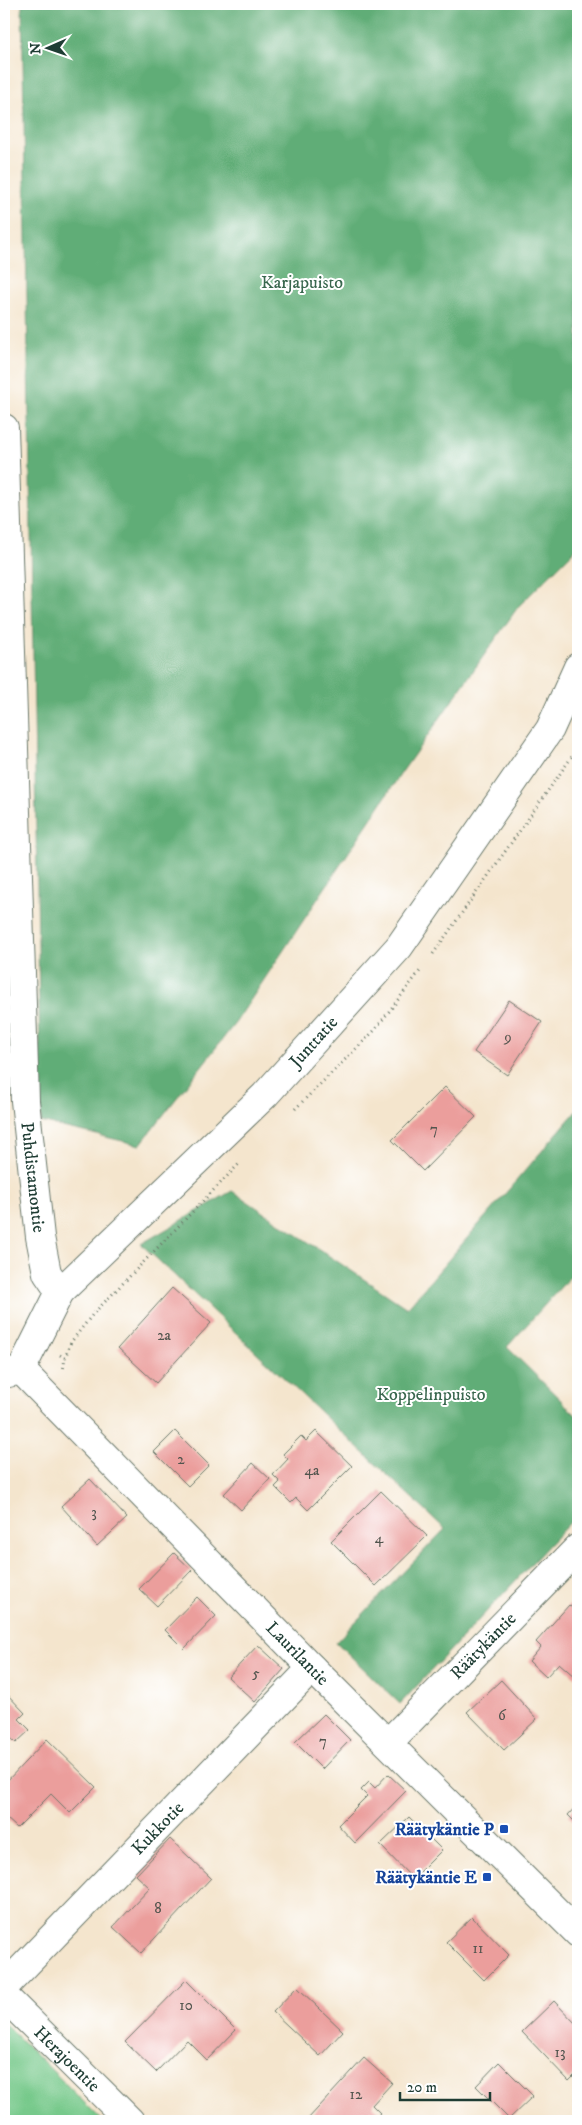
<svg xmlns="http://www.w3.org/2000/svg" width="582" height="2125" font-family="'IM FELL DW Pica',serif">
  <rect width="100%" height="100%" fill="#fff"/>
  <filter id="ink" filterUnits="userSpaceOnUse"><feTurbulence type="fractalNoise" baseFrequency=".02" numOctaves="2"/><feDisplacementMap in="SourceGraphic" scale="10" xChannelSelector="R" yChannelSelector="G"/><feConvolveMatrix kernelMatrix="1 2 1 2 8 2 1 2 1" color-interpolation-filters="sRGB"/></filter>
  <filter id="wash" filterUnits="userSpaceOnUse"><feTurbulence type="fractalNoise" baseFrequency=".0096" numOctaves="4" result="noise"/><feDisplacementMap in="SourceGraphic" scale="20" xChannelSelector="R" yChannelSelector="G"/><feGaussianBlur stdDeviation="1.12" result="paint"/><feColorMatrix in="noise" values="0 0 0 0 0 0 0 0 0 0 0 0 0 0 0 0 0 1.4 0 .05"/><feComposite in="paint" operator="in"/></filter>
  <g filter="url(#wash)">
    <rect width="100%" height="100%" fill="#f4e5cd"/>
    <!-- green -->
    <path fill="#77c98b" stroke="#4b8360" d="M4 942 6 948 7 1102 4 1117Z
      M4 2023 103 2121H4Z"/>
    <!-- forest -->
    <path fill="#61ad77" stroke="#407556" d="M22 4H578V547L518 607 402 772 236 1022 140 1145 41 1122Z
      M578 1109V1268L507 1347 578 1417V1514L400 1704 336 1642 445 1529 141 1244 232 1191 407 1308Z"/>
    <g id="blocks">
      <!-- building -->
      <path fill="#eb9e9c" d="M509 1000 542 1022 507 1075 474 1052Z
        M445 1087 476 1117 423 1171 392 1140Z
        M172 1288 211 1323 156 1383 118 1348Z
        M175 1431 209 1465 188 1486 154 1452Z
        M316 1431 352 1466 308 1510 296 1498 291 1503 275 1487 280 1482 273 1475 288 1459 283 1454 301 1436 306 1441Z
        M253 1463 270 1479 241 1510 224 1494Z
        M90 1479 127 1518 97 1546 61 1506Z
        M381 1491 427 1536 376 1586 331 1541Z
        M174 1553 192 1570 157 1606 139 1589Z
        M197 1597 216 1616 184 1649 165 1630Z
        M569 1605 578 1613V1674L575 1677 559 1663 546 1677 529 1661 541 1647 536 1642Z
        M258 1645 284 1669 255 1702 228 1677Z
        M501 1680 537 1719 504 1750 467 1712Z
        M4 1691 25 1713 19 1719 30 1730 16 1743 5 1733 4 1734Z
        M324 1714 350 1740 322 1769 295 1742Z
        M47 1739 96 1787 70 1813 51 1794 17 1828 4 1816V1784Z
        M388 1774 406 1791 355 1843 338 1825 367 1796 361 1790 369 1782 375 1788Z
        M578 1804V1825L568 1815Z
        M409 1817 442 1850 413 1879 380 1845Z
        M170 1839 211 1878 141 1953 113 1927 150 1888 136 1875Z
        M472 1917 509 1955 484 1980 446 1942Z
        M186 1980 236 2030 207 2060 187 2040 156 2072 125 2042Z
        M297 1987 343 2031 320 2056 273 2012Z
        M554 2001 578 2026V2072L569 2081 522 2032Z
        M364 2058 392 2083 372 2105 380 2113 373 2121H365L361 2117 357 2121H308L307 2120Z
        M499 2062 533 2096 509 2119 476 2086Z"/>
    </g>
  </g>
  <g filter="url(#ink)">
    <use href="#blocks" fill-opacity="0" stroke="#6a786a" stroke-width="1"/>
    <g fill="none" stroke-linecap="round" stroke-linejoin="round">
      <!-- minor casing -->
      <g stroke="#6a786a" stroke-width="30">
        <g id="minor">
          <path id="s1" d="M4 428 25 1101 40 1237 47 1273 60 1292"/>
          <path id="s2" d="M21 1370 312 1668 578 1933"/>
          <path id="s3" d="M4 1374 21 1370 60 1292 265 1095 399 947 550 729 578 667"/>
          <path id="s4" d="M388 1743 578 1548"/>
          <path id="s5" d="M4 1987 312 1668"/>
          <path id="s6" d="M4 1996 130 2121"/>
        </g>
      </g>
      <!-- path -->
      <path stroke="#6a786a" stroke-width="3" stroke-dasharray="1 4" stroke-linecap="butt" d="M433 954 578 748
        M295 1109 374 1031 420 971
        M60 1355 65 1358 63 1371
        M65 1358 71 1342 93 1314 239 1164"/>
      <!-- minor -->
      <use href="#minor" stroke="#fff" stroke-width="28"/>
    </g>
  </g>
  <!-- markers -->
  <g fill="#1a4fb4" stroke="#fff" stroke-width="2">
    <rect x="499" y="1824" width="10" height="10" rx="2.5"/>
    <rect x="482" y="1872" width="10" height="10" rx="2.5"/>
  </g>
  <g text-anchor="middle" stroke-width="4" stroke-linejoin="round" paint-order="stroke">
    <!-- number labels -->
    <g font-size="15" fill="#52554e">
      <text x="508" y="1042">9</text>
      <text x="434" y="1134">7</text>
      <text x="164" y="1340">2a</text>
      <text x="181" y="1464">2</text>
      <text x="312" y="1475">4a</text>
      <text x="94" y="1517">3</text>
      <text x="379" y="1543">4</text>
      <text x="256" y="1678">5</text>
      <text x="502" y="1720">6</text>
      <text x="323" y="1746">7</text>
      <text x="158" y="1913">8</text>
      <text x="478" y="1953">11</text>
      <text x="186" y="2010">10</text>
      <text x="560" y="2057">13</text>
      <text x="356" y="2099">12</text>
    </g>
    <!-- park labels -->
    <g font-size="18" fill="#39674e" stroke="#fff">
      <text x="302" y="288">Karjapuisto</text>
      <text x="431" y="1400">Koppelinpuisto</text>
    </g>
    <!-- street labels -->
    <g font-size="18" fill="#1f3d34" stroke="#fff">
      <text dy="6" stroke="none"><textPath href="#s3" startOffset="461">Junttatie</textPath></text>
      <text dy="6" stroke="none"><textPath href="#s1" startOffset="750">Puhdistamontie</textPath></text>
      <text dy="6" stroke="none"><textPath href="#s4" startOffset="136">Räätykäntie</textPath></text>
      <text dy="6" stroke="none"><textPath href="#s2" startOffset="396">Laurilantie</textPath></text>
      <text dy="6" stroke="none"><textPath href="#s5" startOffset="221">Kukkotie</textPath></text>
      <text dy="6" stroke="none"><textPath href="#s6" startOffset="89">Herajoentie</textPath></text>
    </g>
    <!-- transit labels -->
    <g font-size="18" font-weight="bold" fill="#164399" stroke="#fff" text-anchor="end">
      <text x="494" y="1835">Räätykäntie P</text>
      <text x="477" y="1883">Räätykäntie E</text>
    </g>
  </g>
  <!-- margin -->
  <rect width="582" height="2125" fill="none" stroke="#fff" stroke-width="20"/>
  <!-- north arrow -->
  <g transform="translate(48 48) rotate(268)" stroke="#ffffff" stroke-width="4" paint-order="stroke">
  <path d="M0-4L9 19L0 12L-9 19Z" fill="#1f3d34"/>
  <text y="-8" font-size="14" font-weight="bold" text-anchor="middle" fill="#1f3d34">N</text>
  </g>
  <!-- scale -->
  <path d="M400 2092v8h90v-8" fill="none" stroke="#1f3d34" stroke-width="2.5"/>
  <text x="407" y="2092" font-size="15" fill="#1f3d34" stroke="#ffffff" stroke-width="4" paint-order="stroke">20 m</text>
</svg>
